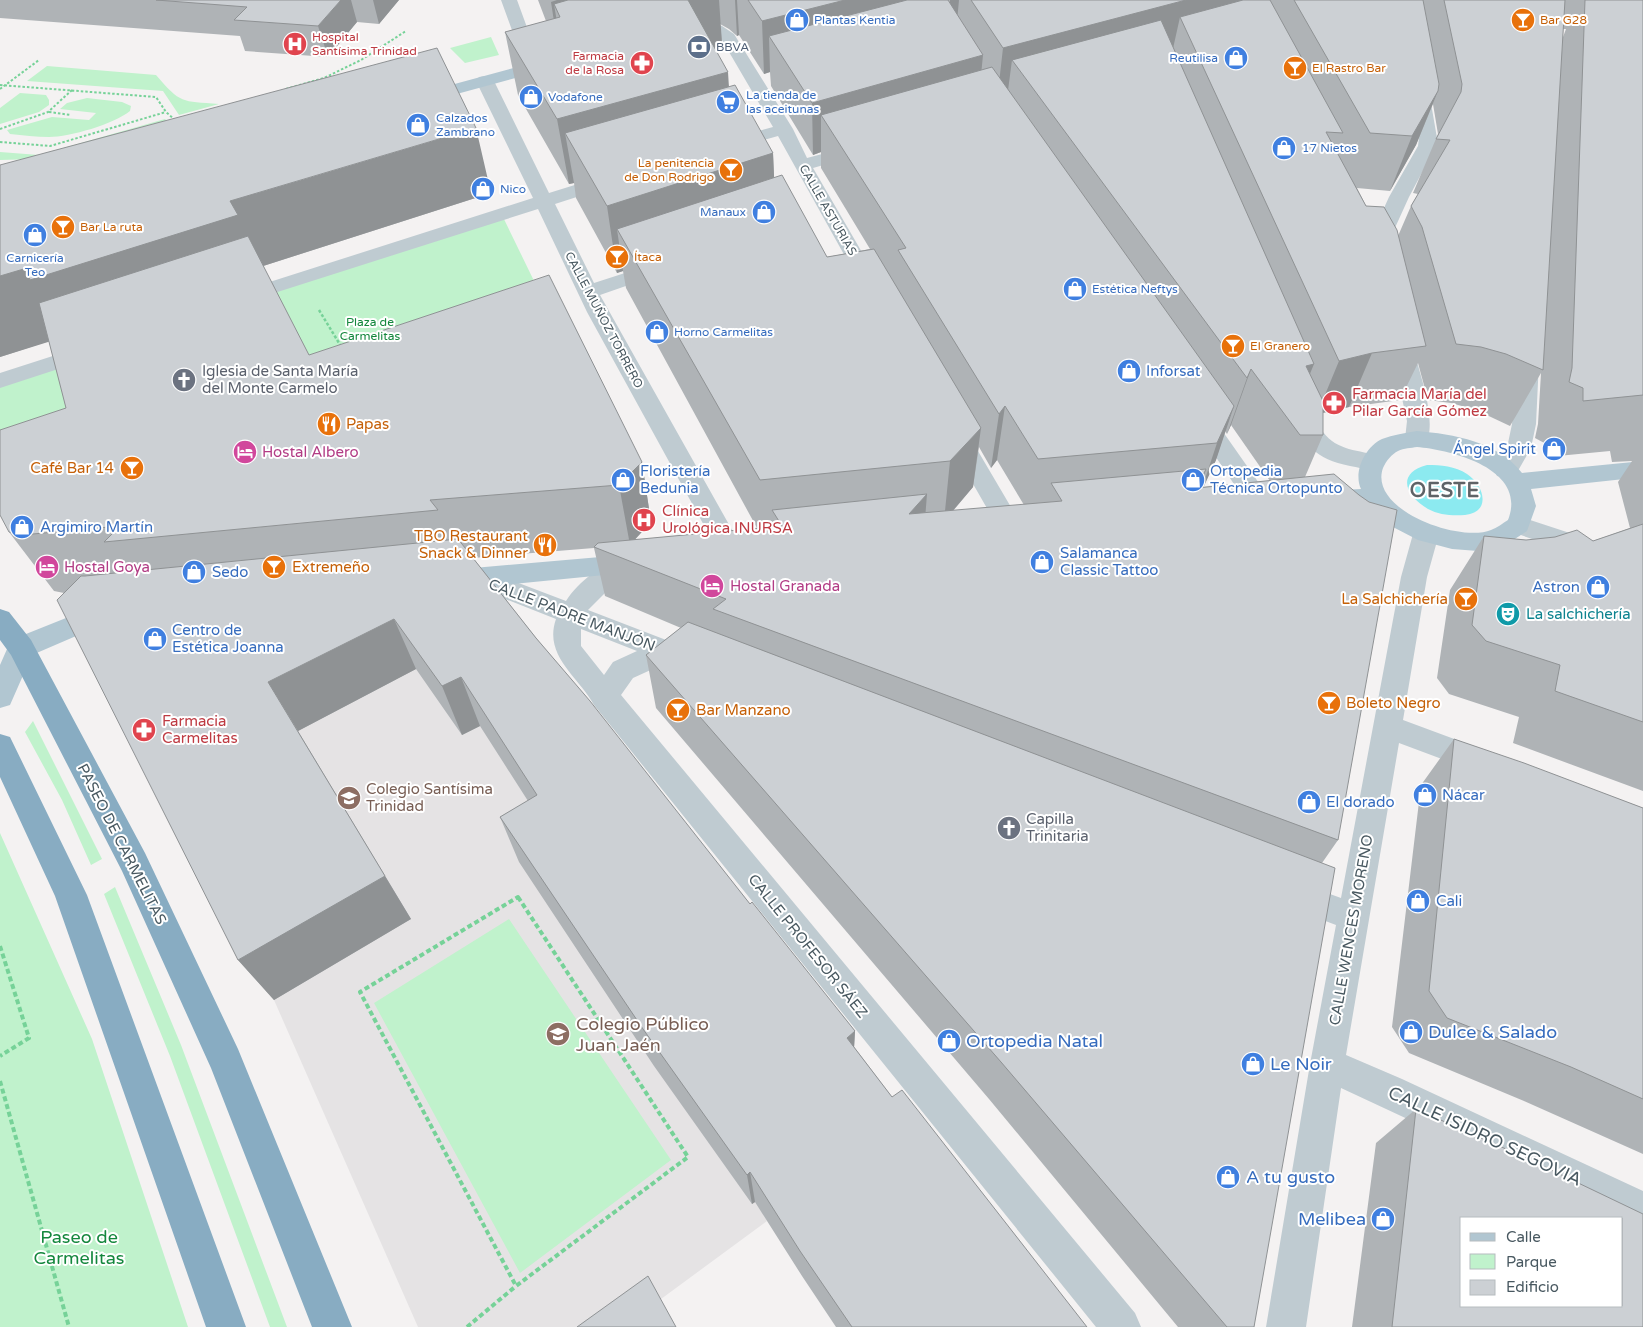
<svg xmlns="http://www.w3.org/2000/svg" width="1643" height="1327" font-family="'Varela Round',sans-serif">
  <rect width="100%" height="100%" fill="#f4f2f2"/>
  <!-- education -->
  <path fill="#e5e3e4" d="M486 604 553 840 767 1221 623 1327H418L274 1000 150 755Z"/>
  <!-- green -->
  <path fill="#c0f2cc" d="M491 37 499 55 465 63 450 48Z
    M47 66 156 75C181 104 181 101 219 104L179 115 163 91 27 81Z
    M20 93 46 95 49 100V105L39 112 0 124V108Z
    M87 98 122 102 131 106 130 111C114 124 70 137 49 137 36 137 23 135 10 134L7 130 52 117 89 120 96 113 60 109 67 103Z
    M165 119 167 121 35 159 0 160V152L39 155Z
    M501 213 535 283 0 502V381Z
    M33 721 102 859 91 865 62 800 25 732Z
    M0 833 92 1039 188 1327H0Z
    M115 887 181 1045 287 1327H270L170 1056 104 894Z
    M509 919 671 1160 520 1273 374 1003Z"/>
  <!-- water -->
  <path fill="#8ceaf0" d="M1427 465C1441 465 1455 466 1467 474 1484 485 1492 512 1465 515 1452 516 1439 515 1428 509 1405 496 1396 473 1427 465Z"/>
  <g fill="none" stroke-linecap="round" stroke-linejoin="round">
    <!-- path-far2 -->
    <path stroke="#76d298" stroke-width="2" stroke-dasharray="2.5 2" stroke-linecap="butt" d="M0 85 156 97 166 112 175 120
      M0 89 39 60
      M286 89 324 78 361 60 406 31
      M49 112 71 115
      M0 129 48 112 72 90
      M0 142 50 146 166 112"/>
    <!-- path-far1 -->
    <path stroke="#76d298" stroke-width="2.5" stroke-dasharray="3 2" stroke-linecap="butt" d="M319 310 342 348"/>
    <!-- path -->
    <path stroke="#76d298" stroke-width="4" stroke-dasharray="5 3" stroke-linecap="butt" d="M518 897 688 1157 516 1286 360 992Z
      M0 946 29 1038 0 1056
      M0 1081 69 1327
      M467 1327 516 1286"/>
    <!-- minor -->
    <path fill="#bfcbd1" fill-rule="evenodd" d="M501 0H517L536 52 542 61 540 65H528L520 52Z
      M676 0H692L705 19 722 26 734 34 793 129 807 158 856 145 862 146 865 150 862 154 813 168 881 285 878 289 871 291 864 289 861 285 778 136 728 150 722 149 719 145 722 141 773 127 722 40 710 32 693 25Z
      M485 76 491 77 494 81 549 193 610 174 617 176 619 180 617 184 555 204 594 283 659 262 666 264 669 268 666 272 600 295 745 553 741 560 732 562 723 560 587 312 538 209 246 302 239 304 232 302 229 298 232 294 533 198 476 81 479 77Z
      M1419 81 1425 82 1428 86 1437 138 1436 146 1409 197 1384 252 1381 256 1374 258 1367 256 1364 252 1389 197 1418 146 1419 138 1410 86 1413 82Z
      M1401 337 1409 339 1412 344C1418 369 1439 423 1425 445L1417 447 1409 445 1405 439 1407 421 1390 344 1393 339Z
      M90 344 98 346 101 351 98 356 0 388V373Z
      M1528 354 1536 356 1539 361 1536 424 1531 448 1515 476 1506 478 1497 476 1494 470 1507 448 1512 424 1517 361 1520 356Z
      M1301 405 1309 408C1314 416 1317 425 1323 432 1337 451 1359 450 1380 456L1384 462 1380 468C1370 471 1361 468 1350 466 1315 459 1304 445 1289 413L1293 408Z
      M1199 406 1207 409 1268 496 1271 502 1268 508 1259 511 1250 508 1187 414 1191 409Z
      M957 427 965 429 1018 519 1022 525 1018 531 1009 534 1000 531 945 435 949 429Z
      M1518 516 1643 557V577L1509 531 1505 525 1509 519Z
      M1426 525 1435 528 1439 534 1427 577 1403 720 1492 753 1497 762 1492 771 1482 774 1399 743 1346 1055 1402 1079 1643 1191V1229L1341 1088 1306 1327H1266L1310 1064 1336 925 1283 905 1278 895 1283 885 1294 881 1341 898 1401 577 1413 534 1417 528Z
      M626 556 635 558 639 565 635 572 605 593 588 610 700 653 704 661 700 669 690 672 666 663 633 678 621 695 1135 1313 1141 1327H1096L594 705C579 677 543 656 556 619L467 584 463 577 467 570 476 567 566 601C578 582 604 562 626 556ZM581 629 637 651 613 662 604 675 581 646Z"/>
    <!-- major -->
    <path fill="#b1c6d1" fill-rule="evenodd" d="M550 58 556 59 558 63 556 67 420 104 414 103 411 99 414 95Z
      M1417 431C1453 434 1499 442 1522 473L1643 461V477L1531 489 1536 506 1527 531 1507 544 1478 551 1452 549 1418 540 1391 526 1371 506 1325 509 1316 506 1313 500 1316 494 1325 491 1361 489C1353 472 1365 447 1382 439 1393 435 1405 433 1417 431ZM1417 447C1452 450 1528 469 1508 520 1503 523 1497 528 1491 530 1460 543 1368 510 1383 468 1386 461 1392 454 1398 451 1404 448 1411 448 1417 447Z
      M635 554 644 556 648 563 644 570 635 572 451 590 442 587 438 580 442 573 451 570Z
      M105 607 114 610 118 617 114 624 90 630 32 655 10 705 0 708V665L11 640 76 614Z"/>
    <!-- highway -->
    <path fill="#88acc2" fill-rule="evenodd" d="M0 609 9 612 31 640 145 853 238 1049 352 1327H312L211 1068 122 871 11 655 0 640Z
      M0 734 10 737 87 895 246 1327H206L55 896 0 777Z"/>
  </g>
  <!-- wall -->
  <path fill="#afb3b6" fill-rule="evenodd" d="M0 0H399L379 24 357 22 328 57 245 51 240 36 0 18Z
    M538 0H1643V791L1513 743 1519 717 1449 694 1437 678 1450 590 1484 536 1526 540 1593 541 1630 528 1618 482 1632 461 1612 462 1610 451 1547 457 1548 445 1535 438 1538 424 1541 373 1510 426 1476 410 1451 403 1428 400 1418 363 1400 400 1349 407 1323 413V435L1305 477 1338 840 1322 863 1254 1327H1178L989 1099 656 708 646 655 681 628 605 596 594 548 473 558 536 638 750 904 855 1031 854 1047 892 1097 1087 1327H836L802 1276 755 1202 752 1204 654 1066 519 862 500 817 528 801 480 726 462 735 416 669 298 731 411 919 274 1000 238 960 64 593 54 591 9 532 66 408 49 341 0 357V165L491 193 263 266 309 355 642 462 651 522 634 540 757 528 626 288 623 271 617 273 576 198 574 183 569 184 518 95 505 32 546 21ZM720 24 729 29 737 36 739 35 764 74 770 72 771 86 813 155 821 152V168L870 249 827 257 774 177 773 153 729 87 715 48 722 43ZM1563 29H1566L1563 37ZM1433 104 1438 134 1413 193 1418 194 1411 206 1398 236 1366 206 1357 188 1390 191 1416 145ZM1231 425 1270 481 1203 487 1216 460 1225 431 1227 434ZM979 447 991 468 997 460 1024 505 953 511 973 487Z
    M1454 739 1643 808V1154L1524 1101 1409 1053 1392 1027 1421 785Z
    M1416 1109 1643 1327H1352L1376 1143Z"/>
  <!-- shaded-wall -->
  <path fill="#8f9294" d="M341 0H351L357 22 328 57 318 26Z
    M373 0H399L379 24Z
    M557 0H684L560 17 554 4 562 53 559 54 551 2Z
    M687 0H719L722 43 693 61Z
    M735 0H737L739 35 737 36Z
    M845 0H932L769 36 770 72 764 74 762 21Z
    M950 0H959L957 21 948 24Z
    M1186 0H1254L1180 17 1172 53 1012 60 1007 98 997 101 1003 48Z
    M983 55 978 106 821 115V152L813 155 812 103Z
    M728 72 732 136 565 133 574 183 569 184 557 119Z
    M1438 91 1416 145 1390 191 1412 136Z
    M476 128 491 193 260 267 64 337 0 357V276L230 201Z
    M773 153 776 219 617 229 623 271 617 273 607 206Z
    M1372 353 1349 407 1317 414 1339 361Z
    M1314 364 1291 420 1306 366Z
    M1251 369 1231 425 1227 434 1247 378Z
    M1005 406 997 460 991 468 999 414Z
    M1234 406 1216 460 1199 497 1217 443Z
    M981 428 973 487 944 521 950 461Z
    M642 462 651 522 630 545 619 485Z
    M1206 469 1188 519 1197 488Z
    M927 494 923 545 909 514Z
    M394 619 416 669 298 731 268 682Z
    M461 677 480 726 462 735 442 686Z
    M385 876 411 919 274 1000 238 960Z
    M855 1031 853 1068 847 1038Z
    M750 1172 755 1202 752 1204 747 1175Z"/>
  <!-- building -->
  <path fill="#ccd0d4" stroke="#8f9294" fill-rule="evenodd" d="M156 0H341L318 26 234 20 247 7Z
    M568 0H688L728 72 557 119 505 32 560 17 554 4Z
    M748 0H845L762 21Z
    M907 0H948L983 55 812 103 769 36Z
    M971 0H1186L1003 48Z
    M1243 0H1270L1343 133 1326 132 1366 206 1384 207 1397 230 1426 346 1372 353 1339 361 1180 17Z
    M1294 0H1423L1439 84 1438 91 1412 136 1370 133Z
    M1444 0H1565L1543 370 1506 354 1481 347 1456 344 1422 227 1411 206 1450 140 1436 139 1461 92 1462 84Z
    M1585 0H1643V395L1583 401V388L1569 382 1572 368Z
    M1161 20 1314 364 1306 366 1323 401V435H1300L1251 369 1247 378 1012 60Z
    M437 48 476 128 230 201 238 215 30 280 27 268 0 276V165Z
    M992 67 1234 406 1217 443 1038 459 1005 406 999 414 898 250 906 248 821 115Z
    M735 85 773 153 607 206 565 133Z
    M782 175 827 257 874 249 981 428 950 461 760 480 617 229Z
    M248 236 309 355 549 275 642 462 619 485 430 500 438 510 104 542 120 526 22 535 9 532 0 515V430L66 408 39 303Z
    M1206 469 1197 488 1334 474 1359 495 1369 502 1397 510 1338 840 713 609 726 599 594 547 598 543 782 526 772 510 927 494 909 514 1062 501 1051 483Z
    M1643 524V722L1555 691 1560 665 1486 641 1472 625 1484 536 1526 540 1555 537 1577 530 1593 541Z
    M458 539 536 638 590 701 750 904 752 902 855 1031 847 1038 892 1097 902 1090 1087 1327H852L800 1251 750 1172 747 1175 643 1029 500 817 537 795 461 677 442 686 394 619 268 682 385 876 238 960 57 600 81 576H85Z
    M688 622 1335 868 1254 1327H1227L1001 1062 646 655Z
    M1454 739 1524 763 1643 808V1099L1571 1067 1447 1018 1429 991Z
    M1416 1109 1524 1157 1643 1214V1327H1392ZM1462 1218H1622V1306H1462Z
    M648 1276 676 1327H577Z"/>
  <!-- icons -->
  <defs>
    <g id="shop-disc" transform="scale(1.25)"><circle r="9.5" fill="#3f7fe0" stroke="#fff"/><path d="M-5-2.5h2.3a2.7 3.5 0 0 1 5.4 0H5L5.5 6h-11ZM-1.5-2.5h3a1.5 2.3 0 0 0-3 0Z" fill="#fff"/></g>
    <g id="bar-disc" transform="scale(1.25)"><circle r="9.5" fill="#e8710a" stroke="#fff"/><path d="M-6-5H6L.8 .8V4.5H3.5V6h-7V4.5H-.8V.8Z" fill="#fff"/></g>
    <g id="hospital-disc" transform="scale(1.25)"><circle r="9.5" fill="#e0444e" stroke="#fff"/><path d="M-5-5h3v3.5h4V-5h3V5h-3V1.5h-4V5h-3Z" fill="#fff"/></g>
    <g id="bank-disc" transform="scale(1.25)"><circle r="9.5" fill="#5c6f8a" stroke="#fff"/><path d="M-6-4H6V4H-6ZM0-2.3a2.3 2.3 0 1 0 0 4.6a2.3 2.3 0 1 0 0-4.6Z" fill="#fff"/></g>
    <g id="pharmacy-disc" transform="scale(1.25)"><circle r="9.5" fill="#e0444e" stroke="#fff"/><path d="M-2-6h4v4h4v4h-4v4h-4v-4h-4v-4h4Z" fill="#fff"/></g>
    <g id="supermarket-disc" transform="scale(1.25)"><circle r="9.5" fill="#3f7fe0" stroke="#fff"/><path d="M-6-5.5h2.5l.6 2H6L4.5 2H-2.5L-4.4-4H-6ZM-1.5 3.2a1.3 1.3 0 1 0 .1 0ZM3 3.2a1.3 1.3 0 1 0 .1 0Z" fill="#fff"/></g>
    <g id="church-disc" transform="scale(1.25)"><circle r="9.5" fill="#6b7280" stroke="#fff"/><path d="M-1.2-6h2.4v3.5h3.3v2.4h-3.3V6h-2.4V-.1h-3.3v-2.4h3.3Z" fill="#fff"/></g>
    <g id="restaurant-disc" transform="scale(1.25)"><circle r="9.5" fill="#e8710a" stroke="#fff"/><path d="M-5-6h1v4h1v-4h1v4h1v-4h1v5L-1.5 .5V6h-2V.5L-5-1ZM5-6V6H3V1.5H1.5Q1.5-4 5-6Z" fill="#fff"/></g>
    <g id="hotel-disc" transform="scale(1.25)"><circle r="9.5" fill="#d1479c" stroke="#fff"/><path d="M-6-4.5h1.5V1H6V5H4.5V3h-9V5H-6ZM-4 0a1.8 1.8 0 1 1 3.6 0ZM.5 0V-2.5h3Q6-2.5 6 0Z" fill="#fff"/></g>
    <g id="theatre-disc" transform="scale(1.25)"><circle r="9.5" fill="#0f9aa8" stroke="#fff"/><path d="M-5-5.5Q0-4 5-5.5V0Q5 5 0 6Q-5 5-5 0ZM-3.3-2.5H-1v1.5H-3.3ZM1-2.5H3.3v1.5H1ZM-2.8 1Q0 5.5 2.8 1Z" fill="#fff"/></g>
    <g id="school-disc" transform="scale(1.25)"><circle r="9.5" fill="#8d6e63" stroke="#fff"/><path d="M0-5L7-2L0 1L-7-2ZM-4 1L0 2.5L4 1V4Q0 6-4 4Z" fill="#fff"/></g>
  </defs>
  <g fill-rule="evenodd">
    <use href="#shop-disc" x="797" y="20"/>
    <use href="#bar-disc" x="1523" y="20"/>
    <use href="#hospital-disc" x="295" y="44"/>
    <use href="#bank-disc" x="699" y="47"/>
    <use href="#shop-disc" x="1236" y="58"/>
    <use href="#pharmacy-disc" x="642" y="63"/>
    <use href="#bar-disc" x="1295" y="68"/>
    <use href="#shop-disc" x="531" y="97"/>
    <use href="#supermarket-disc" x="728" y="102"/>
    <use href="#shop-disc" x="418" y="125"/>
    <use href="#shop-disc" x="1284" y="148"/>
    <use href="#bar-disc" x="731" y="170"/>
    <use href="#shop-disc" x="483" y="189"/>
    <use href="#shop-disc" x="764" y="212"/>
    <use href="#bar-disc" x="63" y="227"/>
    <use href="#shop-disc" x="35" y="235"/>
    <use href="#bar-disc" x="617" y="257"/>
    <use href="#shop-disc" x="1075" y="289"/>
    <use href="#shop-disc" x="657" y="332"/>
    <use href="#bar-disc" x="1233" y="346"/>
    <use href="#shop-disc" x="1129" y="371"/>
    <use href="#church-disc" x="184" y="380"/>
    <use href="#pharmacy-disc" x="1334" y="403"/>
    <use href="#restaurant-disc" x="329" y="424"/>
    <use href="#shop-disc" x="1554" y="449"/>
    <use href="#hotel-disc" x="245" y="452"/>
    <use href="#bar-disc" x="132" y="468"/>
    <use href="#shop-disc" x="623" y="480"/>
    <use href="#shop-disc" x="1193" y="480"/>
    <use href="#hospital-disc" x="644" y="520"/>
    <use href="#shop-disc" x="22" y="527"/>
    <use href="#restaurant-disc" x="545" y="545"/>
    <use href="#shop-disc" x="1042" y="562"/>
    <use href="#hotel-disc" x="47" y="567"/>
    <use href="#bar-disc" x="274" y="567"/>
    <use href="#shop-disc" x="194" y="572"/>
    <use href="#hotel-disc" x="712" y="586"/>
    <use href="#shop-disc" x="1598" y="587"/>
    <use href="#bar-disc" x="1466" y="599"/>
    <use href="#theatre-disc" x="1508" y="614"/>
    <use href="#shop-disc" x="155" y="639"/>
    <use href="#bar-disc" x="1329" y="703"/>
    <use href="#bar-disc" x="678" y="710"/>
    <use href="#pharmacy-disc" x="144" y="730"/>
    <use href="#shop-disc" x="1425" y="795"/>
    <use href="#school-disc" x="349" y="798"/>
    <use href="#shop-disc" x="1309" y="802"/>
    <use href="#church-disc" x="1009" y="828"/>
    <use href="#shop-disc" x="1418" y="901"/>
    <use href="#shop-disc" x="1411" y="1032"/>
    <use href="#school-disc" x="558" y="1034"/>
    <use href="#shop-disc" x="949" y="1041"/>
    <use href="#shop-disc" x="1253" y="1064"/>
    <use href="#shop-disc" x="1228" y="1177"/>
    <use href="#shop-disc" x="1383" y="1219"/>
  </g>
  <g text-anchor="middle" stroke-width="4" stroke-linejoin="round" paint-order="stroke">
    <!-- far-shop labels -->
    <g font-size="12" fill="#366cbe" stroke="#fff" text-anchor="start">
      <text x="814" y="24">Plantas Kentia</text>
      <text x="1218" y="62" text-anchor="end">Reutilisa</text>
      <text x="746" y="99">La tienda de<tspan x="746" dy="14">las aceitunas</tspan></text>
      <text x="548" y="101">Vodafone</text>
      <text x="436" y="122">Calzados<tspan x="436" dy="14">Zambrano</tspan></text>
      <text x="1302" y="152">17 Nietos</text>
      <text x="500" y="193">Nico</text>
      <text x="746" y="216" text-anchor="end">Manaux</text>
      <text x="35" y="262" text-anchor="middle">Carnicería<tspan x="35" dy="14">Teo</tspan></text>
      <text x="1092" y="293">Estética Neftys</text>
      <text x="674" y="336">Horno Carmelitas</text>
    </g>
    <!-- far-food labels -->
    <g font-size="12" fill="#c56008" stroke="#fff" text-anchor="start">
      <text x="1540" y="24">Bar G28</text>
      <text x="1312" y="72">El Rastro Bar</text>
      <text x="714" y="167" text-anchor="end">La penitencia<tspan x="714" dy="14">de Don Rodrigo</tspan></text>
      <text x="80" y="231">Bar La ruta</text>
      <text x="634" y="261">Ítaca</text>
      <text x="1250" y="350">El Granero</text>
    </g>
    <!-- far-health labels -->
    <g font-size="12" fill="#be3a42" stroke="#fff" text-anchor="start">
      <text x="312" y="41">Hospital<tspan x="312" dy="14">Santísima Trinidad</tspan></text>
      <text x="624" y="60" text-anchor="end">Farmacia<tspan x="624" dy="14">de la Rosa</tspan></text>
    </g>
    <!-- far-service labels -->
    <g font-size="12" fill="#4e5e75" stroke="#fff" text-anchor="start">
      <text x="716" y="51">BBVA</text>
    </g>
    <!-- far-street labels -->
    <g font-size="12" fill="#485860" stroke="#fff">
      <text transform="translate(828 210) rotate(60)" y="4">CALLE ASTURIAS</text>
      <text transform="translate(604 320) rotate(62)" y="4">CALLE MUÑOZ TORRERO</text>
    </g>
    <!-- far-park labels -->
    <g font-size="12" fill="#14873d" stroke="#fff">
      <text x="370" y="326">Plaza de<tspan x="370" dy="14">Carmelitas</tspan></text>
    </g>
    <!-- worship labels -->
    <g font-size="15" fill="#5b616d" stroke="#fff" text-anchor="start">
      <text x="202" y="376">Iglesia de Santa María<tspan x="202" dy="17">del Monte Carmelo</tspan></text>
      <text x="1026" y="824">Capilla<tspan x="1026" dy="17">Trinitaria</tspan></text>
    </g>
    <!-- shop labels -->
    <g font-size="15" fill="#366cbe" stroke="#fff" text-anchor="start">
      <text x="1146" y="376">Inforsat</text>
      <text x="1536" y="454" text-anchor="end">Ángel Spirit</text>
      <text x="640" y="476">Floristería<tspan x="640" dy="17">Bedunia</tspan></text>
      <text x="1210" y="476">Ortopedia<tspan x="1210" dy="17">Técnica Ortopunto</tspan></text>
      <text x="40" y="532">Argimiro Martín</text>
      <text x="1060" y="558">Salamanca<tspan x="1060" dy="17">Classic Tattoo</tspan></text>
      <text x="212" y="577">Sedo</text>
      <text x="1580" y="592" text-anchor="end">Astron</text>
      <text x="172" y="635">Centro de<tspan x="172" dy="17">Estética Joanna</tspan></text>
      <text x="1442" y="800">Nácar</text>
      <text x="1326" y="807">El dorado</text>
      <text x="1436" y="906">Cali</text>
    </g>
    <!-- health labels -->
    <g font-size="15" fill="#be3a42" stroke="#fff" text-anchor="start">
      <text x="1352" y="399">Farmacia María del<tspan x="1352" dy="17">Pilar García Gómez</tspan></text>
      <text x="662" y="516">Clínica<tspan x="662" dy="17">Urológica INURSA</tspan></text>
      <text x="162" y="726">Farmacia<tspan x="162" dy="17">Carmelitas</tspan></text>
    </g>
    <!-- food labels -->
    <g font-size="15" fill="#c56008" stroke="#fff" text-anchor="start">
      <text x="346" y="429">Papas</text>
      <text x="114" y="473" text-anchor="end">Café Bar 14</text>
      <text x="528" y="541" text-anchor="end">TBO Restaurant<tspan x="528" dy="17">Snack &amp; Dinner</tspan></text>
      <text x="292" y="572">Extremeño</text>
      <text x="1448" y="604" text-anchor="end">La Salchichería</text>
      <text x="1346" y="708">Boleto Negro</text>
      <text x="696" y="715">Bar Manzano</text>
    </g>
    <!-- hotel labels -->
    <g font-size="15" fill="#b23c85" stroke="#fff" text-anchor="start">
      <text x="262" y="457">Hostal Albero</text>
      <text x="64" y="572">Hostal Goya</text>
      <text x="730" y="591">Hostal Granada</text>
    </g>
    <!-- culture labels -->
    <g font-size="15" fill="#0d838f" stroke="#fff" text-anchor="start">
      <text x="1526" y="619">La salchichería</text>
    </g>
    <!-- street labels -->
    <g font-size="15" fill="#485860" stroke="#fff">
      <text transform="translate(572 615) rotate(21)" y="5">CALLE PADRE MANJÓN</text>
      <text transform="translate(122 844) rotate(63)" y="5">PASEO DE CARMELITAS</text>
      <text transform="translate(1351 930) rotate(-80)" y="5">CALLE WENCES MORENO</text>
      <text transform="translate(808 946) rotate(51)" y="5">CALLE PROFESOR SÁEZ</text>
    </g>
    <!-- education labels -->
    <g font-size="15" fill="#785e54" stroke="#fff" text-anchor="start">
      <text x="366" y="794">Colegio Santísima<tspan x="366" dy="17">Trinidad</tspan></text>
    </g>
    <!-- near-education labels -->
    <g font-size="18" fill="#785e54" stroke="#fff" text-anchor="start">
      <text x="576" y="1030">Colegio Público<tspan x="576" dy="21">Juan Jaén</tspan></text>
    </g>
    <!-- near-shop labels -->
    <g font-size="18" fill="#366cbe" stroke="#fff" text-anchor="start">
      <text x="1428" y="1038">Dulce &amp; Salado</text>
      <text x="966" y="1047">Ortopedia Natal</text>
      <text x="1270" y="1070">Le Noir</text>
      <text x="1246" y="1183">A tu gusto</text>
      <text x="1366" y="1225" text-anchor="end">Melibea</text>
    </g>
    <!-- near-street labels -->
    <g font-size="18" fill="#485860" stroke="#fff">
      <text transform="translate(1485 1136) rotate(25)" y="6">CALLE ISIDRO SEGOVIA</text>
    </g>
    <!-- near-park labels -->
    <g font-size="18" fill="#14873d" stroke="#fff">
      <text x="79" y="1243">Paseo de<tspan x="79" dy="21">Carmelitas</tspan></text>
    </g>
    <!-- district labels -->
    <g font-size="20" font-weight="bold" letter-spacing="1" fill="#5e6367" stroke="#fff">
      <text x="1445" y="497">OESTE</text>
    </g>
  </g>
  <!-- legend -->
  <rect x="1460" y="1217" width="162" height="90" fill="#ffffff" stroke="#b6bcbf"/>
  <rect x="1470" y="1233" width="25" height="8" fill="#b1c6d1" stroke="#b6bcbf"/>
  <text x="1506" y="1242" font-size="15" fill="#485860">Calle</text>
  <rect x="1470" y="1254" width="25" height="15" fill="#c0f2cc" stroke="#b6bcbf"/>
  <text x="1506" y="1267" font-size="15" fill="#485860">Parque</text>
  <rect x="1470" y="1280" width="25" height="15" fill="#ccd0d4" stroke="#b6bcbf"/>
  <text x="1506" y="1292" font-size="15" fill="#485860">Edificio</text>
</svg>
